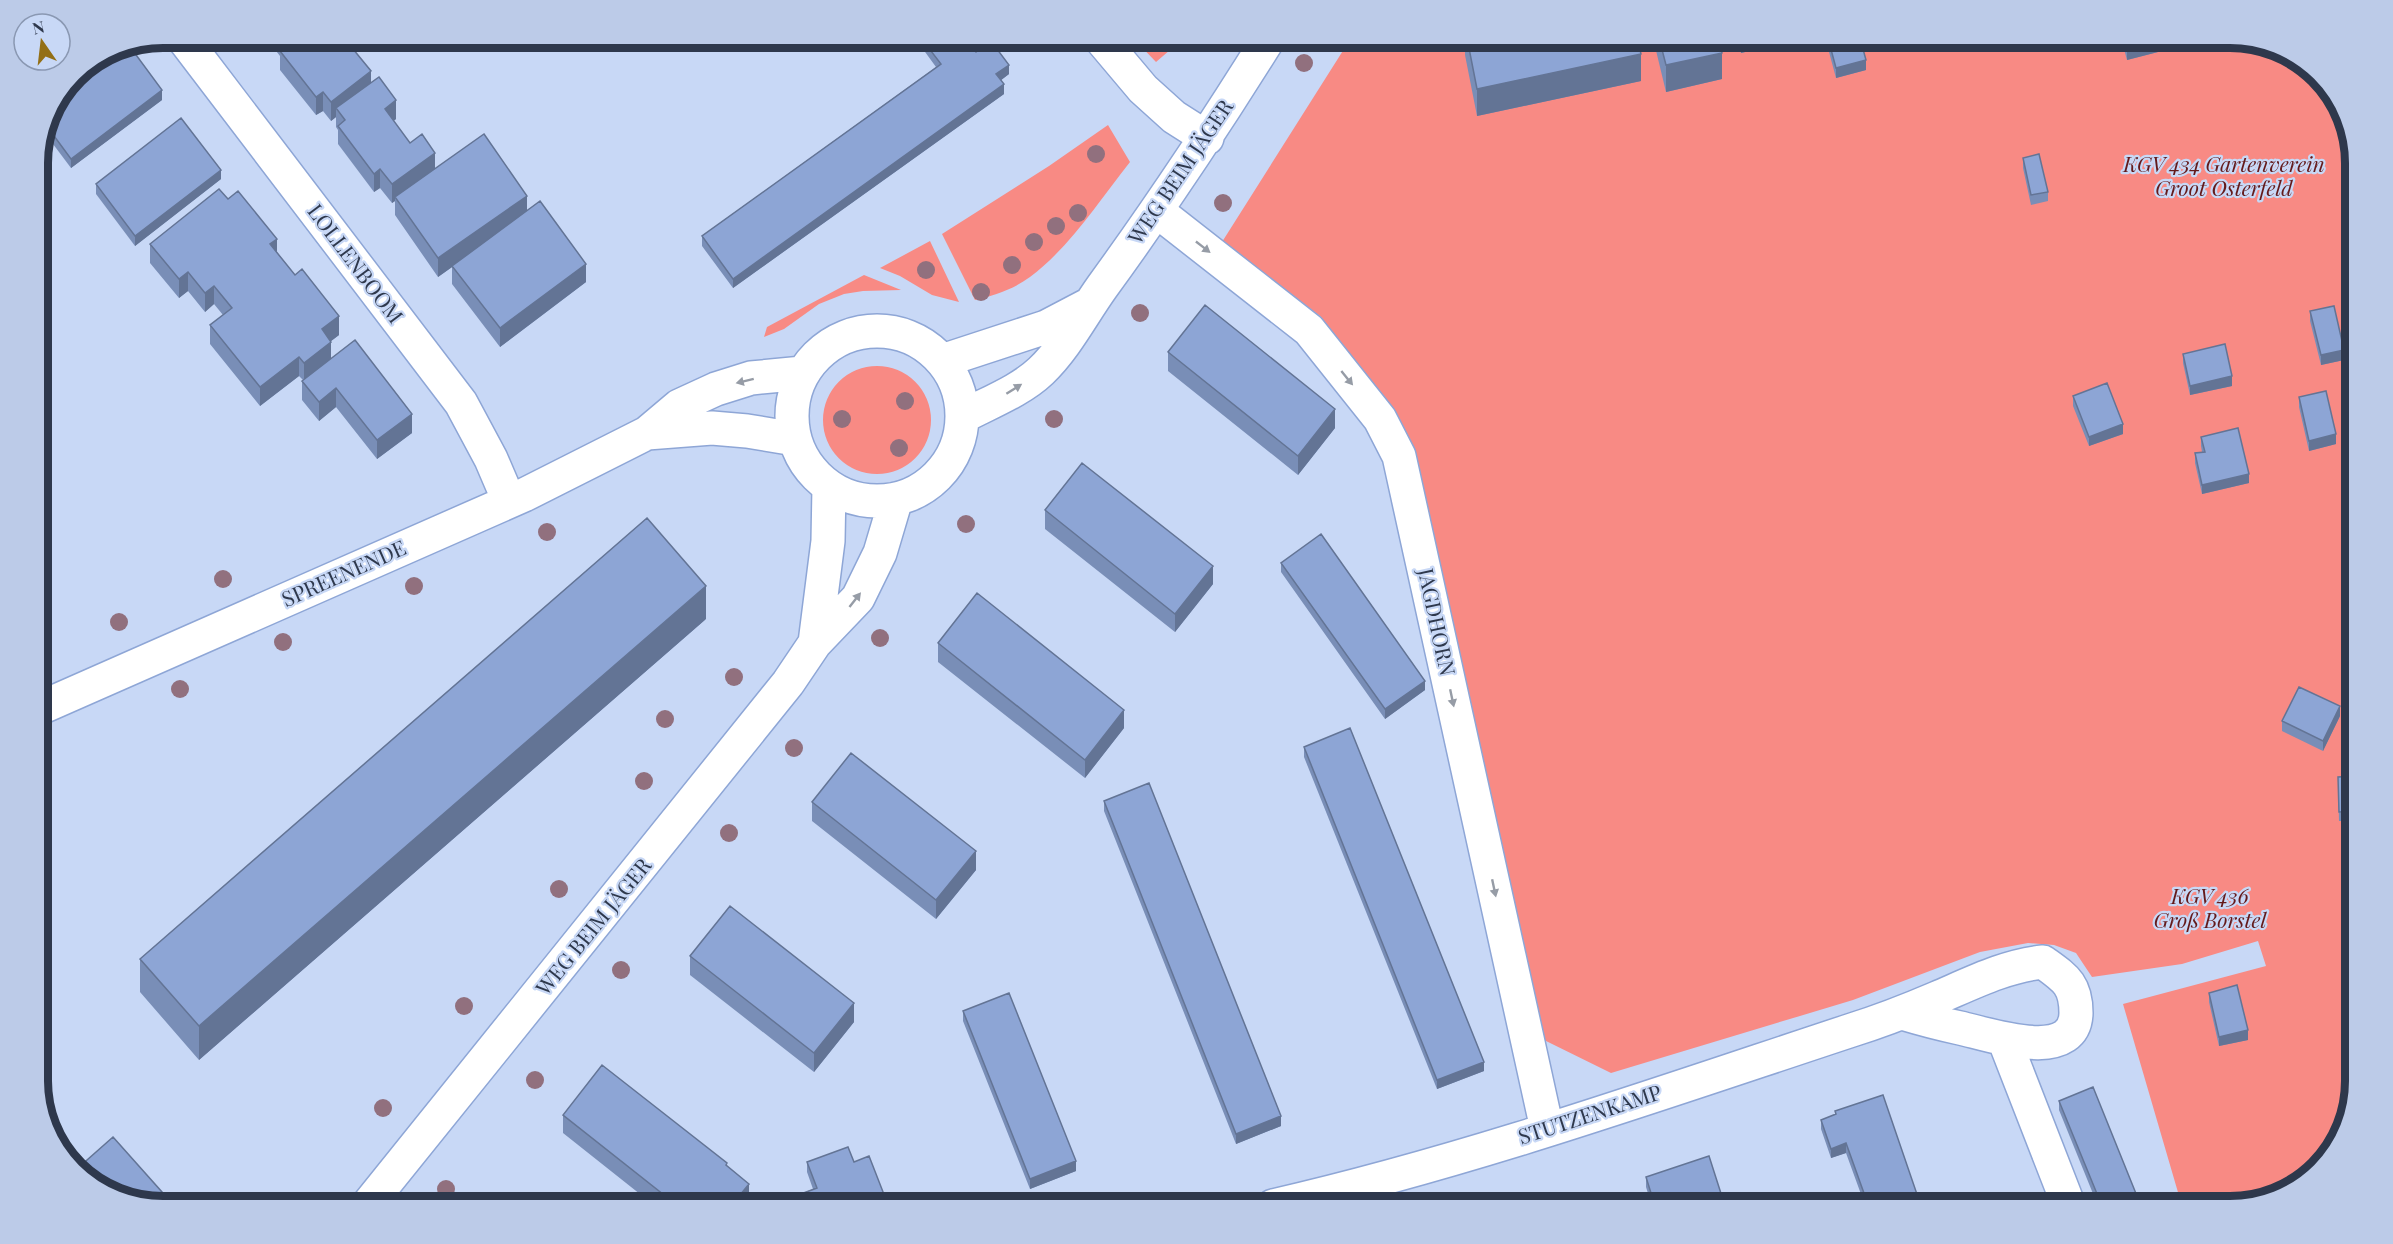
<svg xmlns="http://www.w3.org/2000/svg" width="2393" height="1244" font-family="'Playfair Display',serif">
  <rect width="100%" height="100%" fill="#c8d8f6"/>
  <!-- green -->
  <path fill="#f88a84" d="M1133 38H1184L1156 62Z
    M1351 38H2230L2286 51 2335 93 2355 155V1081L2342 1137 2293 1190 2231 1206H2182L2123 1004 2266 966 2258 941 2182 964 2092 977 2076 953 2054 945 2028 943 1980 952 1853 1000 1611 1073 1544 1040 1416 454 1394 410 1320 316 1222 242Z
    M1108 125 1130 162C1099 201 1070 247 1030 277 1014 289 993 296 975 300L942 234 1049 166Z
    M930 241 959 302 932 295 900 276 880 268Z
    M864 275 901 290 863 291 844 294 819 304 784 329 764 337 767 327Z
    M823 420a54 54 0 1 1 108 0a54 54 0 1 1-108 0Z"/>
  <g fill="none" stroke-linecap="round" stroke-linejoin="round">
    <!-- minor casing -->
    <g stroke="#8ea6d6" stroke-width="36">
      <path id="minor" d="M183 38 461 403 491 459 509 501
        M1100 38 1143 89 1174 117 1207 138
        M1157 211 1309 330 1380 419 1399 456 1547 1129
        M792 416a85 85 0 1 1 170 0a85 85 0 1 1-170 0Z
        M942 361 1046 327 1088 305
        M962 417C988 403 1020 391 1041 371 1066 347 1082 315 1102 287 1161 206 1216 123 1269 38
        M647 433 712 428 747 431 795 439
        M815 643 828 541 829 487
        M38 709 524 495 647 433 679 406 716 389 751 378 803 373
        M2004 1039 2069 1206
        M367 1206 788 683 815 643 858 598 880 553 896 499
        M1273 1206C1469 1161 1661 1093 1852 1030 1881 1021 1909 1010 1937 998 1972 983 2005 966 2043 962 2065 978 2076 984 2076 1013 2075 1065 1988 1034 1960 1028 1941 1024 1922 1019 1902 1013"/>
    </g>
    <!-- minor -->
    <use href="#minor" stroke="#fff" stroke-width="33"/>
  </g>
  <!-- trees -->
  <g fill="#91707e">
    <circle cx="1304" cy="63" r="9"/>
    <circle cx="1096" cy="154" r="9"/>
    <circle cx="1223" cy="203" r="9"/>
    <circle cx="1078" cy="213" r="9"/>
    <circle cx="1056" cy="226" r="9"/>
    <circle cx="1034" cy="242" r="9"/>
    <circle cx="1012" cy="265" r="9"/>
    <circle cx="926" cy="270" r="9"/>
    <circle cx="981" cy="292" r="9"/>
    <circle cx="1140" cy="313" r="9"/>
    <circle cx="905" cy="401" r="9"/>
    <circle cx="842" cy="419" r="9"/>
    <circle cx="1054" cy="419" r="9"/>
    <circle cx="899" cy="448" r="9"/>
    <circle cx="966" cy="524" r="9"/>
    <circle cx="547" cy="532" r="9"/>
    <circle cx="223" cy="579" r="9"/>
    <circle cx="414" cy="586" r="9"/>
    <circle cx="119" cy="622" r="9"/>
    <circle cx="880" cy="638" r="9"/>
    <circle cx="283" cy="642" r="9"/>
    <circle cx="734" cy="677" r="9"/>
    <circle cx="180" cy="689" r="9"/>
    <circle cx="665" cy="719" r="9"/>
    <circle cx="794" cy="748" r="9"/>
    <circle cx="644" cy="781" r="9"/>
    <circle cx="729" cy="833" r="9"/>
    <circle cx="559" cy="889" r="9"/>
    <circle cx="621" cy="970" r="9"/>
    <circle cx="464" cy="1006" r="9"/>
    <circle cx="535" cy="1080" r="9"/>
    <circle cx="383" cy="1108" r="9"/>
    <circle cx="446" cy="1189" r="9"/>
  </g>
  <!-- wall -->
  <path fill="#798eb7" d="M266 38H329L371 83 396 119 393 121 410 143 435 168 527 210 586 282 500 347 452 284V267L438 277 395 215V201L392 203 380 188 374 192 338 144V130L336 127V117L331 121 323 111 316 115 280 70V56Z
    M920 38H965L976 52 1009 74 1001 80 1004 94 733 288 702 246V236L936 67 920 45Z
    M1465 38H1637L1641 81 1477 116 1465 55Z
    M1653 38H1719L1722 79 1666 92Z
    M1736 38H1786V42L1741 53Z
    M2121 38H2157L2158 52 2127 60Z
    M2203 38H2230L2237 39V42L2206 50Z
    M1829 42 1866 70 1836 78 1829 52Z
    M162 100 71 168 44 132 50 108Z
    M2023 158 2048 192V201L2031 205 2023 168Z
    M221 179 135 246 96 194V184Z
    M228 199 277 252 339 335 331 341V359L412 433 377 459 336 407 319 421 302 400V381L303 380 299 376 260 406 210 344V325L223 315 214 304 205 312 188 291 179 298 150 263V244Z
    M2310 311 2344 360 2321 365 2310 321Z
    M1168 352 1335 428 1298 475 1168 371Z
    M2183 354 2232 386 2190 395 2183 363Z
    M2073 396 2123 434 2089 446 2073 406Z
    M2299 397 2336 444 2309 451 2299 407Z
    M2201 437 2249 483 2202 494 2195 463V453L2202 452 2201 446Z
    M1045 510 1213 584 1175 632 1045 529Z
    M1281 563 1425 690 1385 719 1281 572Z
    M706 619 199 1060 140 992V959Z
    M938 643 1124 728 1085 778 938 662Z
    M2340 716 2323 751 2282 731V721Z
    M1304 747 1484 1071 1437 1089 1304 757Z
    M2355 776V821H2339L2338 777Z
    M1104 801 1281 1126 1236 1144 1104 811Z
    M812 802 976 870 936 919 812 821Z
    M690 956 854 1022 814 1072 690 975Z
    M2209 993 2248 1040 2219 1046 2209 1002Z
    M963 1011 1076 1171 1030 1189 963 1021Z
    M2059 1101 2141 1206H2098L2059 1110Z
    M1835 1111 1921 1206H1848V1201L1862 1197 1846 1153 1831 1158 1821 1129V1120L1835 1115Z
    M563 1115 727 1166 749 1202 746 1206H655L563 1133Z
    M807 1162H854L885 1206H782V1201L813 1189 807 1172Z
    M1646 1177 1725 1206H1652L1646 1187Z"/>
  <!-- shaded-wall -->
  <path fill="#637495" d="M1764 38H1786V42L1741 53V43Z
    M2215 38H2230L2237 39V42L2206 50V40Z
    M2158 43V52L2127 60V51Z
    M1722 53V79L1666 92V65Z
    M1641 54V81L1477 116V89Z
    M1866 60V70L1836 78V68Z
    M1009 65V74L996 84V74Z
    M371 71V90L336 108V117L331 121V102Z
    M1004 84V94L733 288V279Z
    M162 90V100L71 168V159Z
    M323 92V111L316 115V97Z
    M396 100V119L385 128V109Z
    M435 153V172L395 197V201L392 203V184Z
    M380 169V188L374 192V174Z
    M221 170V179L135 246V236Z
    M527 196V214L438 277V258Z
    M277 239V258L270 244Z
    M586 264V282L500 347V328Z
    M188 272V291L179 298V279Z
    M214 286V304L205 312V293Z
    M339 316V335L322 348V329Z
    M331 342V360L304 382V363Z
    M2344 350V360L2321 365V355Z
    M299 357V376L260 406V387Z
    M2232 376V386L2190 395V386Z
    M336 388V407L319 421V402Z
    M1335 409V428L1298 475V456Z
    M412 414V433L377 459V440Z
    M2123 424V434L2089 446V437Z
    M2336 434V444L2309 451V441Z
    M2249 474V483L2202 494V485Z
    M1213 566V584L1175 632V614Z
    M706 586V619L199 1060V1026Z
    M1425 681V690L1385 719V709Z
    M2340 706V716L2323 751V741Z
    M1124 710V728L1085 778V760Z
    M976 851V870L936 919V900Z
    M854 1003V1022L814 1072V1053Z
    M2248 1030V1040L2219 1046V1037Z
    M1484 1062V1071L1437 1089V1080Z
    M1281 1116V1126L1236 1144V1134Z
    M1846 1143V1153L1831 1158V1149Z
    M1076 1161V1171L1030 1189V1179Z
    M749 1184V1202L746 1206H731Z
    M885 1197V1206H859Z
    M170 1201V1206H163Z"/>
  <!-- building -->
  <path fill="#8da5d5" stroke="#637495" stroke-width="1.5" d="M281 38H329L335 45 344 38 371 71 331 102 323 92 316 97 280 51 287 45Z
    M921 38H965L976 52 991 41 1009 65 996 74 1004 84 733 279 702 236 941 64Z
    M1467 38H1637L1641 54 1477 89Z
    M1659 38H1719L1722 53 1666 65Z
    M1739 38H1764L1741 43Z
    M1846 38H1860L1866 60 1836 68 1829 42Z
    M2123 38H2157L2158 43 2127 51Z
    M128 44 162 90 71 159 46 125 50 108 74 74 115 47Z
    M379 77 396 100 385 109 410 143 422 134 435 153 392 184 380 169 374 174 338 126 345 120 336 108Z
    M181 118 221 170 135 236 96 184Z
    M484 134 527 196 438 258 395 197Z
    M2039 154 2048 192 2031 195 2023 158Z
    M219 189 228 199 238 191 277 239 270 244 295 275 302 269 339 316 322 329 331 342 304 363 299 357 260 387 210 325 232 308 214 286 205 293 188 272 179 279 150 244Z
    M540 201 586 264 500 328 452 266Z
    M1205 305 1335 409 1298 456 1168 352Z
    M2334 306 2344 350 2321 355 2310 311Z
    M355 340 412 414 377 440 336 388 319 402 302 381Z
    M2225 344 2232 376 2190 386 2183 354Z
    M2107 383 2123 424 2089 437 2073 396Z
    M2326 391 2336 434 2309 441 2299 397Z
    M2238 428 2249 474 2202 485 2195 453 2205 452 2201 437Z
    M1082 463 1213 566 1175 614 1045 510Z
    M647 518 706 586 199 1026 140 959Z
    M1321 534 1425 681 1385 709 1281 563Z
    M977 593 1124 710 1085 760 938 643Z
    M2299 687 2340 706 2323 741 2282 721Z
    M1350 728 1484 1062 1437 1080 1304 747Z
    M851 753 976 851 936 900 812 802Z
    M2355 776V811L2339 812 2338 777Z
    M1149 783 1281 1116 1236 1134 1104 801Z
    M730 906 854 1003 814 1053 690 956Z
    M2237 985 2248 1030 2219 1037 2209 993Z
    M1009 993 1076 1161 1030 1179 963 1011Z
    M602 1065 727 1163 726 1165 749 1184 731 1206H678L563 1115Z
    M2093 1087 2141 1206H2102L2059 1101Z
    M1883 1095 1921 1206H1850L1848 1201 1865 1196 1846 1143 1831 1149 1821 1120 1836 1114 1835 1111Z
    M113 1137 170 1201 163 1206 107 1193 78 1168Z
    M848 1147 854 1162 869 1156 885 1197 859 1206H784L782 1201 817 1188 807 1162Z
    M1709 1156 1725 1206H1673L1672 1203 1663 1206H1655L1646 1177Z"/>
  <!-- one-way arrows -->
  <defs><path id="oneway-solid" d="M-6-.8H1V-3.2L6.5 0L1 3.2V.8H-6Z" transform="scale(1.5)"/></defs>
  <g fill="#969ca6">
    <use href="#oneway-solid" transform="translate(1203 247) rotate(38)"/>
    <use href="#oneway-solid" transform="translate(1347 378) rotate(51)"/>
    <use href="#oneway-solid" transform="translate(745 381) rotate(166)"/>
    <use href="#oneway-solid" transform="translate(1014 389) rotate(-32)"/>
    <use href="#oneway-solid" transform="translate(855 600) rotate(-52)"/>
    <use href="#oneway-solid" transform="translate(1452 698) rotate(78)"/>
    <use href="#oneway-solid" transform="translate(1494 888) rotate(78)"/>
  </g>
  <g text-anchor="middle" stroke-width="4.5" stroke-linejoin="round" paint-order="stroke">
    <!-- park labels -->
    <g font-size="21" font-style="italic" fill="#641a1b" stroke="#c8d8f6">
      <text x="2224" y="172">KGV 434 Gartenverein<tspan x="2224" dy="24">Groot Osterfeld</tspan></text>
      <text x="2210" y="904">KGV 436<tspan x="2210" dy="24">Groß Borstel</tspan></text>
    </g>
    <!-- street labels -->
    <g font-size="21" fill="#2e384c" stroke="#c8d8f6">
      <text transform="translate(1181 172) rotate(-56)" y="7">WEG BEIM JÄGER</text>
      <text transform="translate(355 264) rotate(53)" y="7">LOLLENBOOM</text>
      <text transform="translate(344 574) rotate(-24)" y="7">SPREENENDE</text>
      <text transform="translate(1436 622) rotate(78)" y="7">JAGDHORN</text>
      <text transform="translate(594 927) rotate(-51)" y="7">WEG BEIM JÄGER</text>
      <text transform="translate(1590 1115) rotate(-18)" y="7">STUTZENKAMP</text>
    </g>
  </g>
  <!-- crop -->
  <path d="M0 0H2393V1244H0ZM163 48H2230A115 115 0 0 1 2345 163V1081A115 115 0 0 1 2230 1196H163A115 115 0 0 1 48 1081V163A115 115 0 0 1 163 48Z" fill="#bccbe8" fill-rule="evenodd"/>
  <path fill="none" stroke="#2e384c" stroke-width="8" d="M163 48H2230A115 115 0 0 1 2345 163V1081A115 115 0 0 1 2230 1196H163A115 115 0 0 1 48 1081V163A115 115 0 0 1 163 48Z"/>
  <!-- north arrow -->
  <g transform="translate(42 42) rotate(346)"><circle r="28" fill="#c8d8f6" stroke="#8a98b2" stroke-width="1.5"/>
  <path d="M0-4.5L10 22L0 15L-10 22Z" fill="#936f16"/>
  <text y="-9" font-size="16" font-weight="bold" text-anchor="middle" fill="#2e384c">N</text>
  </g>
</svg>
